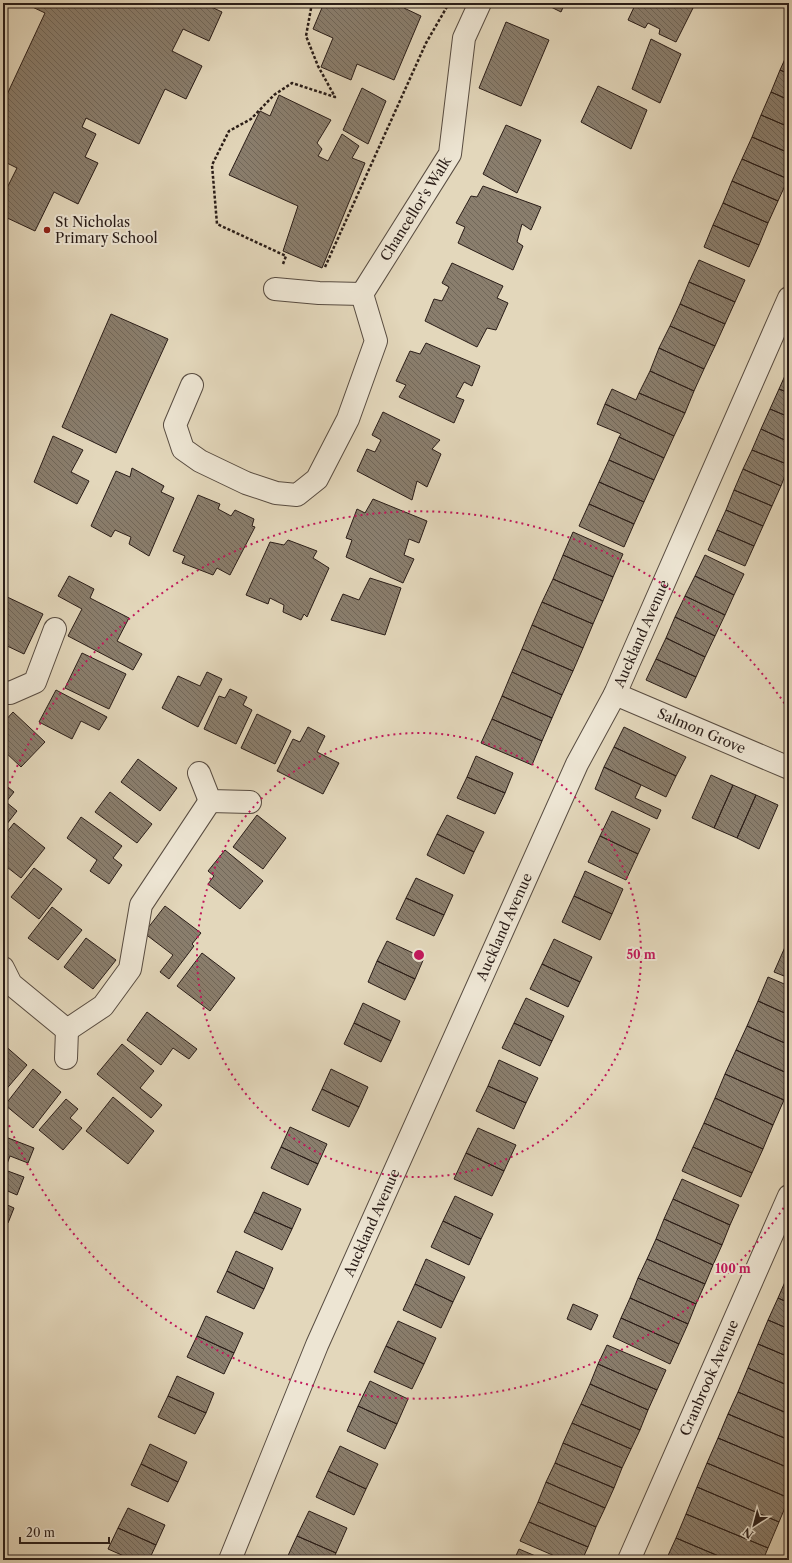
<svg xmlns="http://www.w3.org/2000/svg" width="792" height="1563" font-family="'Libre Caslon Text',serif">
  <defs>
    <pattern id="building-back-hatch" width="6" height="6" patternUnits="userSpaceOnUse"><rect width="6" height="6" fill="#8a7e6d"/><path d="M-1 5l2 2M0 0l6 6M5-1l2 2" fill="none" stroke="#716759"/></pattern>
  </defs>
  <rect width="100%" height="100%" fill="#e3d7bb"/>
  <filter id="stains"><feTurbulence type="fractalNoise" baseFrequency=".005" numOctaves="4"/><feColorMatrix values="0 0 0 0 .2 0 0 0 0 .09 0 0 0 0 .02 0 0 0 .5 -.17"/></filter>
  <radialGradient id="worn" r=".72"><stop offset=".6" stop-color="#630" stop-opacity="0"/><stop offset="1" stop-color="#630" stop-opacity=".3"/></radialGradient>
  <!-- building -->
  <path fill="url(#building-back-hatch)" stroke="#2a1d18" d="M24 3H203L222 12 209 41 183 29 172 51 202 66 186 99 165 89 139 144 86 118 82 127 96 134 85 157 98 163 78 204 54 192 35 231 3 216V196L17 168 3 161V103L45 13Z
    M324 3H406L404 8 421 16 394 80 357 64 351 80 321 67 333 38 313 29Z
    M543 3H565L561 12Z
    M636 3H684L693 8 676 42 659 34 660 29 648 23 645 28 628 20Z
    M506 22 549 40 521 106 479 88Z
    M651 39 681 54 660 103 632 89Z
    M789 50V74L780 70Z
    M780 70 789 74V100L771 92Z
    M598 86 647 110 631 149 581 122Z
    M362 88 386 101 368 144 343 130Z
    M771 92 789 100V127L761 115Z
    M279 95 331 120 317 143 322 149 318 156 328 161 342 134 359 146 352 158 365 163 322 268 283 251 298 206 229 175 260 111 270 116Z
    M761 115 789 127V153L752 137Z
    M506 125 541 140 517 193 483 174Z
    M752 137 789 153 788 179 742 159Z
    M742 159 788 179 778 201 732 181Z
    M732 181 778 201 768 223 723 203Z
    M483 186 541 207 531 230 522 224 517 242 523 246 513 270 458 243 465 227 456 223 471 196 477 197Z
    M723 203 768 223 759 245 713 225Z
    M713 225 759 245 749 267 704 247Z
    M699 260 745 280 735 302 689 282Z
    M452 263 503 286 497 298 508 303 496 330 487 328 477 347 425 321 434 299 442 301 449 287 442 283Z
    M689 282 735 302 725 324 680 304Z
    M680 304 725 324 715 346 670 326Z
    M111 314 168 339 116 453 62 427Z
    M670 326 715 346 704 369 659 348Z
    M426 343 480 366 472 386 464 382 456 397 464 400 454 423 399 397 406 385 396 381 410 351 420 354Z
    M659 348 704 369 694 391 650 371Z
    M788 369H789V393L779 389Z
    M650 371 694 391 685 413 639 393Z
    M612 389 636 400 639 393 685 413 674 436 605 404Z
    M779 389 789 393V417L770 409Z
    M605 404 674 436 664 458 619 437 621 434 597 424Z
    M770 409 789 417V442L761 429Z
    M383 412 440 440 432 449 441 454 427 487 417 481 412 500 357 471 367 449 375 452 381 440 372 435Z
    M761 429 789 442V465L752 450Z
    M53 436 83 450 71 472 89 481 77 504 34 482Z
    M619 437 664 458 654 480 609 460Z
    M752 450 789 465 781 486 743 469Z
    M609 460 654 480 644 502 599 482Z
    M132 468 164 486 161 492 174 498 149 556 129 544 131 537 115 530 111 537 91 526 116 471 130 477Z
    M743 469 781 486 772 506 734 490Z
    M599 482 644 502 634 524 589 504Z
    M734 490 772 506 763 526 726 510Z
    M198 495 220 504 218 509 231 516 235 510 254 519 252 526 255 527 230 575 217 568 213 575 182 563 185 556 173 551Z
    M373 499 427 521 419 543 409 539 404 555 414 559 403 583 346 557 352 540 346 538 357 509 365 513Z
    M589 504 634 524 624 547 579 526Z
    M726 510 763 526 754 546 717 530Z
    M717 530 754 546 745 566 708 550Z
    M573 532 623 554 613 577 563 555Z
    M288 540 317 551 313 558 329 568 307 617 304 614 301 620 283 612 284 605 270 598 268 604 246 595 270 542 284 545Z
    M563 555 613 577 603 601 553 579Z
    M705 555 744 574 734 595 695 576Z
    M69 576 94 589 90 598 129 618 117 641 142 654 133 670 68 636 82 609 58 596Z
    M695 576 734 595 725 615 685 596Z
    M370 578 401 588 385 635 331 620 343 594 359 600Z
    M553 579 603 601 593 624 542 602Z
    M3 595 43 614 24 654 3 644Z
    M685 596 725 615 715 636 675 617Z
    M542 602 593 624 583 648 532 625Z
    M675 617 715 636 705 657 666 638Z
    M532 625 583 648 573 671 522 649Z
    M666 638 705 657 696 677 656 659Z
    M522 649 573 671 562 695 512 672Z
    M82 653 126 674 109 709 65 688Z
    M656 659 696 677 686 698 646 680Z
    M207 672 222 679 198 727 162 708 178 676 200 686Z
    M512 672 562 695 552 718 502 696Z
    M230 689 247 697 243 705 252 710 236 744 204 729 219 696 225 698Z
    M56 690 107 717 99 730 81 721 72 739 39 722Z
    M502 696 552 718 542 741 492 719Z
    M13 712 45 742 21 767 3 750V723Z
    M257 714 291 731 275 764 241 748Z
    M492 719 542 741 532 765 481 743Z
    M308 727 325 736 317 752 339 763 323 794 277 771 293 739 300 742Z
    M624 727 686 757 676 776 614 747Z
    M614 747 676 776 666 797 604 767Z
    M476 756 513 773 505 793 467 777Z
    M138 759 177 788 160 811 121 782Z
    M604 767 641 785 635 798 661 810 657 819 595 789Z
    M711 775 733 785 714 828 692 818Z
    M467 777 505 793 495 814 457 798Z
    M3 783 14 792 6 802 17 811 3 829Z
    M733 785 756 795 737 838 714 828Z
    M110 792 152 824 137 843 95 812Z
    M756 795 778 805 759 849 737 838Z
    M612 811 650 829 638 854 600 836Z
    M257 815 286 838 263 869 233 847Z
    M447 815 484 832 474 852 437 834Z
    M81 817 122 846 113 858 122 865 109 884 90 871 97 860 67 838Z
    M14 823 45 848 21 878 3 864V837Z
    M437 834 474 852 464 874 427 855Z
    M600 836 638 854 626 880 588 862Z
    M225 850 263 881 240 909 208 884 214 876 208 871Z
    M34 868 62 889 39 919 11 897Z
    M585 871 623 889 612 914 574 896Z
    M416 878 453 895 444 915 406 898Z
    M574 896 612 914 600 940 562 922Z
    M406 898 444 915 434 936 396 919Z
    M165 906 201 933 192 944 194 946 169 979 160 972 173 955 144 933Z
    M52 907 82 930 58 960 28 938Z
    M86 938 116 960 93 989 64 967Z
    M554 939 592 957 580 982 542 964Z
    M387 941 424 958 415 979 377 961Z
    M785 947 789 949V978L774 972Z
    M202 953 235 978 210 1011 177 986Z
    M377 961 415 979 405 1000 368 982Z
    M542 964 580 982 568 1007 530 989Z
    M768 977 789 986V1015L758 1001Z
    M526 998 564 1016 552 1041 514 1023Z
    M758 1001 789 1015V1045L747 1026Z
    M363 1003 400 1021 391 1041 354 1023Z
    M147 1012 197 1049 189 1059 173 1048 161 1065 127 1040Z
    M354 1023 391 1041 381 1062 344 1044Z
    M514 1023 552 1041 540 1066 502 1048Z
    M747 1026 789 1045V1074L736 1050Z
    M3 1044 27 1065 3 1093Z
    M122 1044 154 1071 140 1088 162 1105 151 1118 97 1074Z
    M736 1050 789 1074V1090L784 1100 725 1074Z
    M499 1060 538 1078 526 1103 488 1086Z
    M33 1069 61 1092 33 1128 5 1105Z
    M331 1069 368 1087 359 1107 322 1089Z
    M725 1074 784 1100 773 1125 715 1098Z
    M488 1086 526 1103 514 1129 476 1111Z
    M322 1089 359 1107 349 1127 312 1110Z
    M113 1097 154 1131 128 1164 86 1131Z
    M715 1098 773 1125 763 1149 704 1123Z
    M66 1099 78 1109 70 1118 82 1128 63 1150 39 1130Z
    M704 1123 763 1149 752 1173 693 1147Z
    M290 1127 327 1144 318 1164 281 1147Z
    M478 1128 516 1145 504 1171 466 1153Z
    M3 1136 34 1148 28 1163 10 1156 7 1164 3 1162Z
    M281 1147 318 1164 308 1185 271 1168Z
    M693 1147 752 1173 741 1197 682 1171Z
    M466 1153 504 1171 492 1196 454 1179Z
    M3 1162 7 1164 5 1170 24 1177 17 1195 3 1189Z
    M682 1179 739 1205 730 1225 673 1199Z
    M263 1192 301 1209 292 1229 254 1212Z
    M455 1196 493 1214 481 1239 443 1221Z
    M673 1199 730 1225 722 1245 664 1219Z
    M3 1203 14 1208 8 1223 3 1221Z
    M254 1212 292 1229 282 1250 244 1232Z
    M664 1219 722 1245 713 1265 656 1239Z
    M443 1221 481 1239 469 1265 431 1247Z
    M656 1239 713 1265 705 1284 647 1259Z
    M236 1251 273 1268 264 1289 227 1271Z
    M426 1259 465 1277 453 1302 415 1284Z
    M647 1259 705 1284 696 1304 638 1278Z
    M227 1271 264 1289 254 1309 217 1292Z
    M788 1275H789V1303L778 1298Z
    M638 1278 696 1304 688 1324 630 1298Z
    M415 1284 453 1302 441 1328 403 1310Z
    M630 1298 688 1324 679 1344 621 1318Z
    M778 1298 789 1303V1329L768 1320Z
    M573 1304 598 1315 591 1330 567 1319Z
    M206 1316 243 1333 234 1353 197 1336Z
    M621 1318 679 1344 670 1364 613 1337Z
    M768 1320 789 1329V1357L758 1344Z
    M398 1321 436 1338 424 1364 386 1346Z
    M197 1336 234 1353 224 1374 187 1357Z
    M758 1344 789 1357V1386L748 1368Z
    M607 1345 666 1370 657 1390 598 1364Z
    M386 1346 424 1364 412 1389 374 1372Z
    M598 1364 657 1390 648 1410 590 1384Z
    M748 1368 789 1386V1414L738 1392Z
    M177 1376 214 1393 206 1413 168 1396Z
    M370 1381 408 1399 397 1424 358 1406Z
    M590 1384 648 1410 640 1430 581 1404Z
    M738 1392 789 1414V1440L728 1414Z
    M168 1396 206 1413 195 1434 158 1417Z
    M581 1404 640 1430 631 1449 572 1423Z
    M358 1406 397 1424 385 1449 347 1431Z
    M728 1414 789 1440V1468L718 1438Z
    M572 1423 631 1449 622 1468 563 1443Z
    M718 1438 789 1468V1498L707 1463Z
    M563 1443 622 1468 614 1488 555 1463Z
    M150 1444 187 1462 178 1482 141 1464Z
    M340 1446 378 1464 366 1489 328 1471Z
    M555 1463 614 1488 605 1508 546 1482Z
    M707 1463 789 1498 779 1522 697 1487Z
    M141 1464 178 1482 168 1502 131 1485Z
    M328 1471 366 1489 354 1515 316 1497Z
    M546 1482 605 1508 596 1527 538 1502Z
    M697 1487 779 1522 768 1548 686 1514Z
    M538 1502 596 1527 588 1547 529 1522Z
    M128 1508 165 1525 156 1545 118 1528Z
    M309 1511 347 1528 336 1553 297 1536Z
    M686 1514 768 1548 763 1560H728L676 1538Z
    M529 1522 588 1547 582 1560H564L520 1541Z
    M118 1528 156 1545 149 1560H133L108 1549Z
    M297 1536 336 1553 333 1560H286Z
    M676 1538 728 1560H666Z
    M519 1549 545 1560H514Z"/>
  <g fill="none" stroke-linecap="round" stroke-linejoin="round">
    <!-- minor casing -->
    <g stroke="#584c41" stroke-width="24">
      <g id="minor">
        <path d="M275 289 319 293 362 294"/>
        <path id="s1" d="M192 385 175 425 183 449 200 461 246 483 276 493 297 495 317 479 348 419 376 341 362 294 450 154 464 38 480 3"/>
        <path d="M3 692 10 693 35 682 55 629"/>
        <path id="s2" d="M615 694 789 768"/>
        <path d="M199 773 210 801 250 802"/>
        <path d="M3 968 11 984 67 1030 103 1006 130 969 141 905 210 801"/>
        <path d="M66 1058 67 1030"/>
        <path id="s3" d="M230 1560 317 1345 577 764 615 694 789 298"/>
        <path id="s4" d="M629 1560 789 1196"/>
      </g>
    </g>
    <!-- path -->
    <path stroke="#2a1d18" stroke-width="2.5" stroke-dasharray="3 2" stroke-linecap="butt" d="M283 264 286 256 217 224 212 165 229 131 251 119 274 95 292 83 335 97 318 66 306 36 312 3
      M325 267 426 43 448 5"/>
    <!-- minor -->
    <use href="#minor" stroke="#ede5d3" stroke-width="22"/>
  </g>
  <!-- distance rings -->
  <g fill="none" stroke="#c2185b" stroke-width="2" stroke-dasharray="2 4">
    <circle cx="419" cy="955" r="222"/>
    <path d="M787 1203A444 444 0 0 1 3 1110M3 800A444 444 0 0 1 787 707"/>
  </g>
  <!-- markers -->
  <circle fill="#8f2418" stroke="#ede5d3" stroke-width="1.5" cx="47" cy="230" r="4"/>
  <g text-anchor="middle" stroke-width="4" stroke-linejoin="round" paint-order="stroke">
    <!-- street labels -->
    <g font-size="14" fill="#2a1d18" stroke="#ede5d3">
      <text dy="5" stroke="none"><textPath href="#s1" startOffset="519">Chancellor's Walk</textPath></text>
      <text dy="5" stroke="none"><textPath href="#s3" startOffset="1014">Auckland Avenue</textPath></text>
      <text dy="5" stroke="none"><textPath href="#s2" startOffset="94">Salmon Grove</textPath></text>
      <text dy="5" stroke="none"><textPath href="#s3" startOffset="690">Auckland Avenue</textPath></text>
      <text dy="5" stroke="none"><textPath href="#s3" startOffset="366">Auckland Avenue</textPath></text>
      <text dy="5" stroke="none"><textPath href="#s4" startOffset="199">Cranbrook Avenue</textPath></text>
    </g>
    <!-- poi labels -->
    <g font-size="14" fill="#2a1d18" stroke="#ede5d3" text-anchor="start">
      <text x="55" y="227">St Nicholas<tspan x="55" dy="16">Primary School</tspan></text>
    </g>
  </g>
  <circle cx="419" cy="955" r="6" fill="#c2185b" stroke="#ede5d3" stroke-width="2"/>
  <g font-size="12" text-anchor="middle" font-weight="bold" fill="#c2185b" stroke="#ede5d3" stroke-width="4" stroke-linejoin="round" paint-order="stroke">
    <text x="641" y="959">50 m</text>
    <text x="733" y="1273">100 m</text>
  </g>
  <!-- margin -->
  <rect width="792" height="1563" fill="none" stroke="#e3d7bb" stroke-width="16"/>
  <rect x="4" y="4" width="784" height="1555" fill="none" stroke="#2a1d18" stroke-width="2"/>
  <rect x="8" y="8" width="776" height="1547" fill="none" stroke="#2a1d18"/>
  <!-- north arrow -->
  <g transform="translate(754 1525) rotate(216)" stroke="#ede5d3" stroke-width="3" paint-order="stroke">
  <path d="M0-3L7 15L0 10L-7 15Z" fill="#2a1d18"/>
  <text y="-6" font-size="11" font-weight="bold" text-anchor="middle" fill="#2a1d18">N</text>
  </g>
  <!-- scale -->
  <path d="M20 1537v6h89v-6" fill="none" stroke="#2a1d18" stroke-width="2"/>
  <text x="26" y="1537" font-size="12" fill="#2a1d18" stroke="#ede5d3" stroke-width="3" paint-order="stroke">20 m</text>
  <rect width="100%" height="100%" filter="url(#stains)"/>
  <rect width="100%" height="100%" fill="url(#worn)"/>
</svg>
